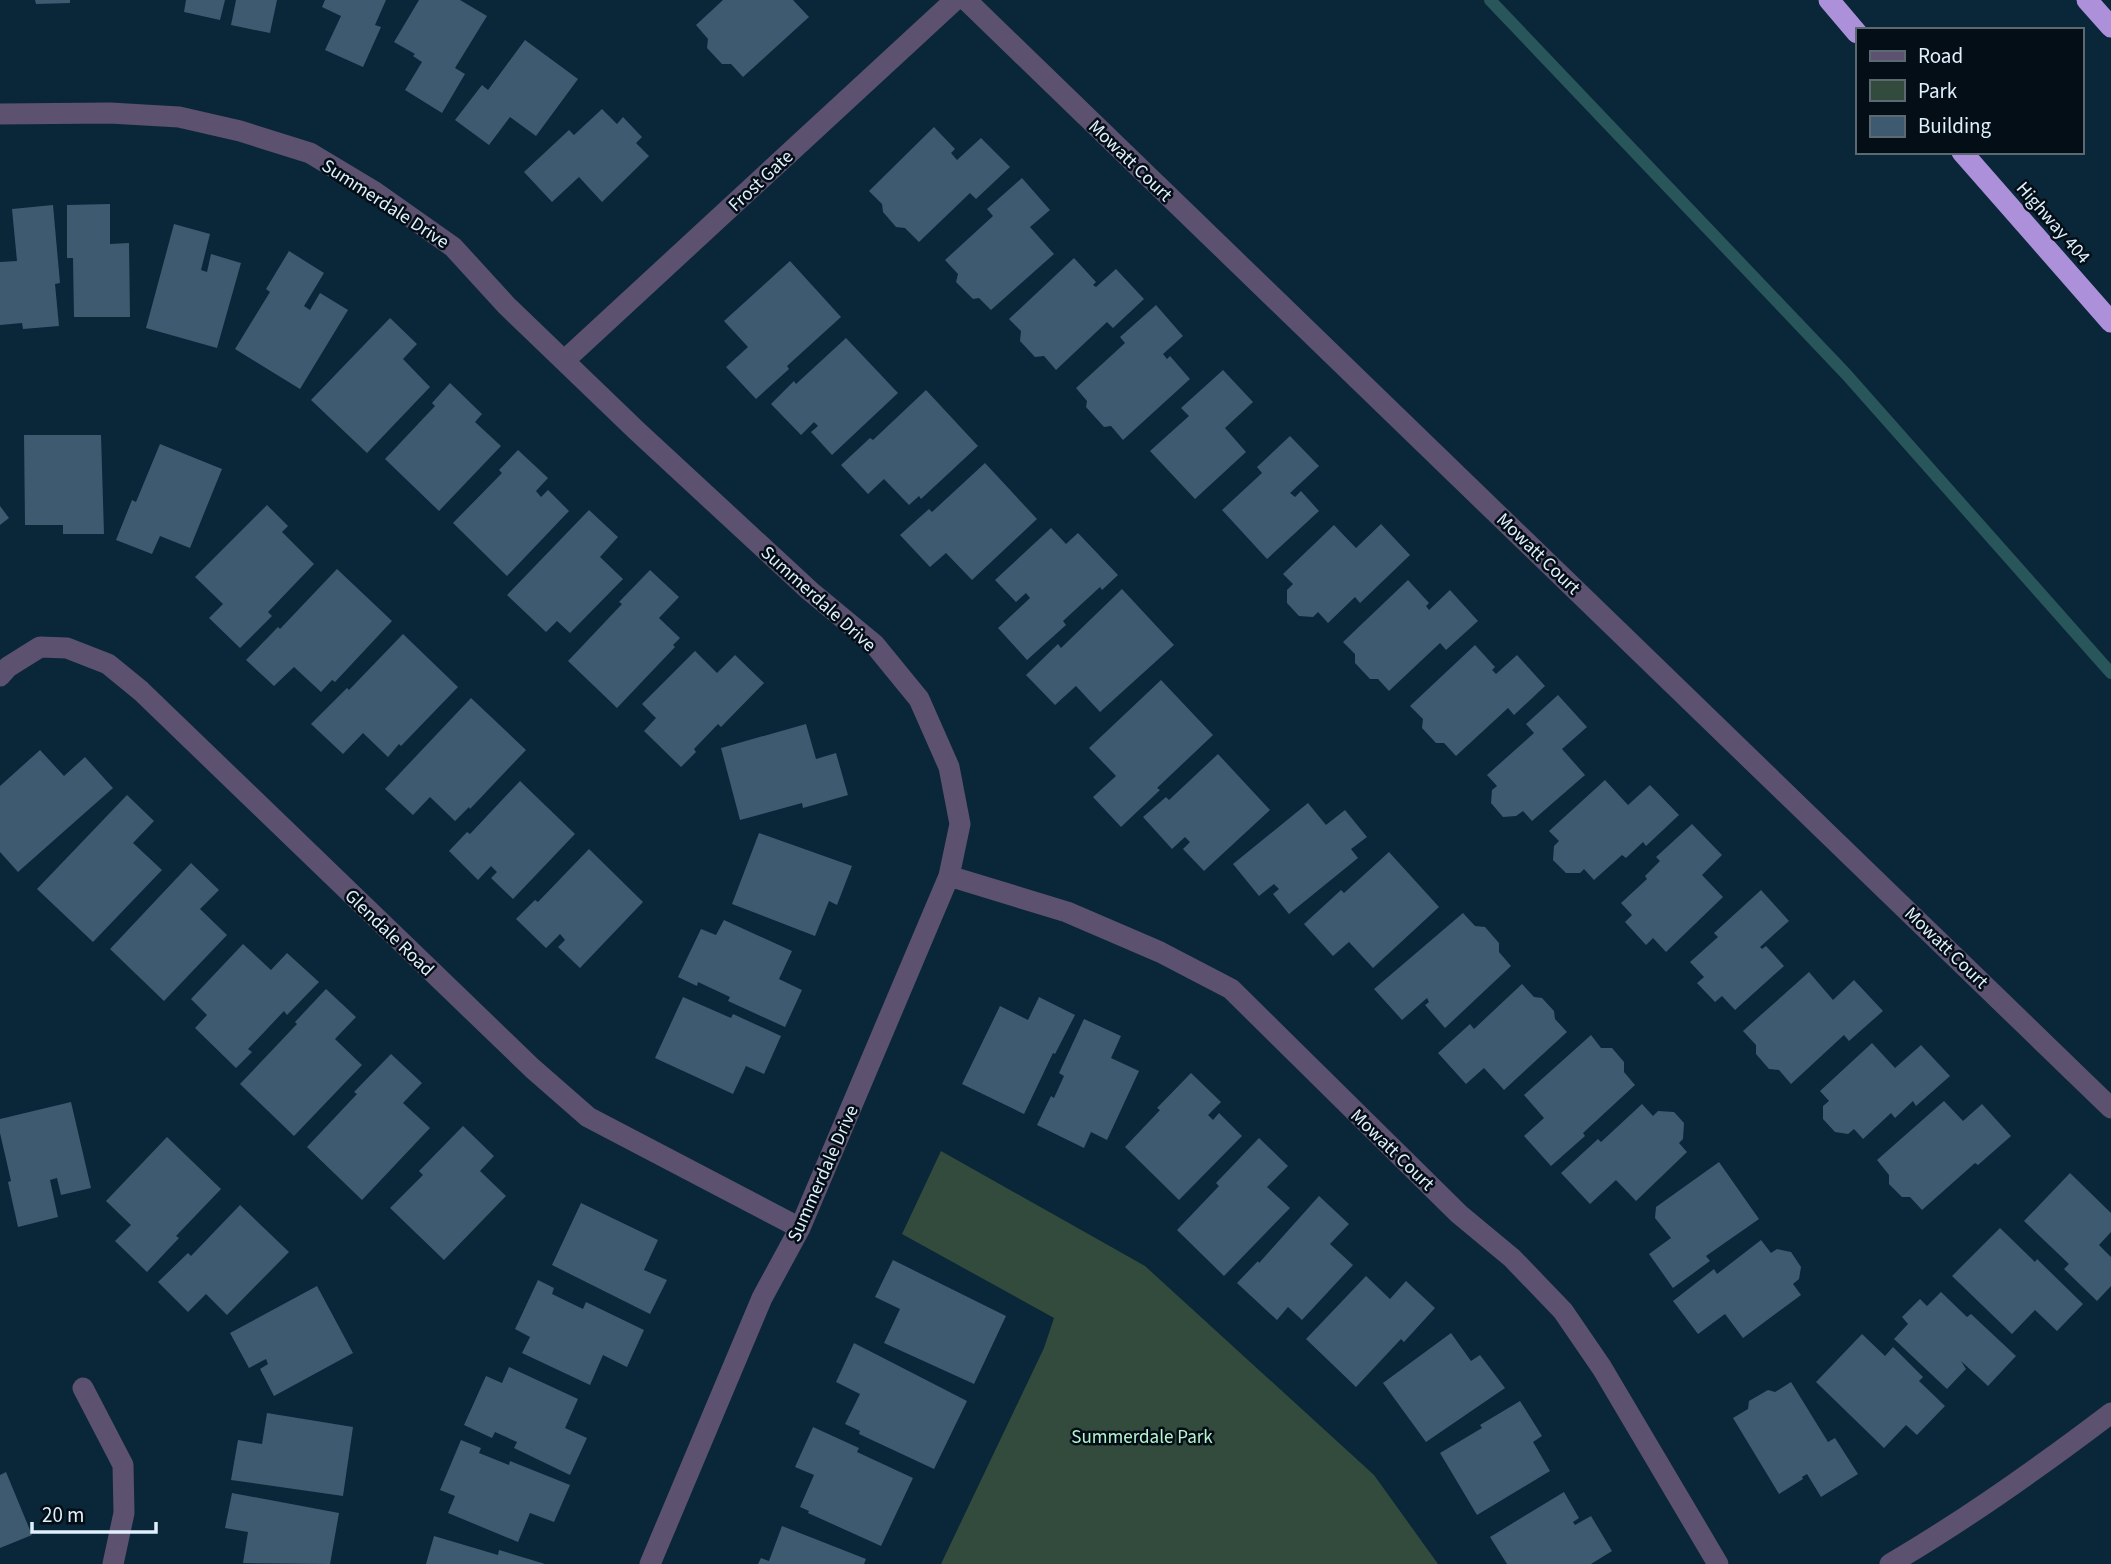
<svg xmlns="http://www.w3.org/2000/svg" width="2111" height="1564" font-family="'Source Sans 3',sans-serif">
  <rect width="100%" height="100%" fill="#0a2639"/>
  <!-- green -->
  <path fill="#334b3c" d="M941 1151 1145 1266 1374 1475 1438 1564H941L1044 1348 1054 1318 902 1234Z"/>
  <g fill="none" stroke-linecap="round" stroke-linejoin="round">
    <!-- stream -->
    <path stroke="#28565a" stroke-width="12" d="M1490 0 1846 374 2111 673"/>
  </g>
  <!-- building -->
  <path fill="#3d5a70" d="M35 0H70V3L36 4Z
    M186 0H225L220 20 184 12Z
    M236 0H277L270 33 231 25Z
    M325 0H386L375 25 381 27 363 67 325 50 341 16 322 7Z
    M419 0H460L487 16 455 68 465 74 442 113 405 90 422 62 413 56 415 54 394 42Z
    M723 0H793L809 17 743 77 731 64H722L707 48 708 39 696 25Z
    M525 40 578 79 536 136 510 117 489 145 455 120 482 85 488 90Z
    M602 109 617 124 623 117 642 137 636 143 649 156 602 202 579 177 552 202 524 172 569 130 574 135Z
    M934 127 955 149 951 153 957 160 981 138 1010 167 976 199 970 193 919 242 905 228 896 227 883 212 882 204 869 191Z
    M1022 178 1050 210 1030 227 1054 254 991 310 979 298 973 299 956 282 958 274 945 260 993 216 987 209Z
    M110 204V244L129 243 130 317H74L73 258H67V205Z
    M53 205 60 283 55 284 59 326 23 329 22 323 0 325V262L17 261 12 209Z
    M174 224 210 234 201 270 207 272 211 254 241 263 217 348 146 328Z
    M289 251 324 273 304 306 310 310 320 293 348 310 300 389 235 349 270 292 266 289Z
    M1074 258 1096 282 1093 285 1096 287 1116 269 1144 299 1113 328 1107 322 1056 370 1044 356 1035 357 1020 341 1021 331 1009 319Z
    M790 261 841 317 787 366 789 369 756 399 726 367 748 347 724 321Z
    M1156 305 1183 336 1163 354 1167 359 1170 356 1190 379 1123 440 1111 426 1104 427 1086 407 1087 401 1076 388 1125 343 1120 337Z
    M390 318 417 344 403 359 430 387 367 453 311 400Z
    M846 338 898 393 832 455 811 432 818 426 814 422 801 435 771 404 794 381 796 384Z
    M1223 370 1253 402 1225 428 1246 452 1195 499 1150 451 1189 416 1181 408Z
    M450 383 482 414 475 422 501 446 439 511 385 459 435 406 432 403Z
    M926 390 978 446 921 499 919 496 909 505 884 479 868 494 841 465 870 438 873 440Z
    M24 435H101L104 534H63V525H25Z
    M1290 436 1319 466 1290 493 1295 497 1301 491 1319 511 1267 559 1222 510 1262 473 1257 467Z
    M160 444 222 469 190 548 160 536 152 554 116 540 132 500 136 502Z
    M518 450 548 478 536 491 541 497 548 490 569 511 507 576 453 523 502 473 499 470Z
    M985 463 1037 519 972 580 946 553 930 567 900 535 929 509 932 512Z
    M267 505 288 526 282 532 314 564 268 612 272 616 240 648 209 618 223 604 195 577Z
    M0 506 9 518 0 525Z
    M589 510 618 537 600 557 623 579 570 633 557 621 546 632 507 595Z
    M1381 524 1410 555 1360 603 1355 597 1328 623 1318 612 1313 617 1299 616 1287 603V590L1293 584 1283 574 1334 525 1356 548Z
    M1051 528 1066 544 1078 533 1118 575 1102 590 1100 587 1063 621 1066 625 1027 660 998 628 1030 598 1026 593 1016 602 995 580Z
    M337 569 392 621 335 682 332 680 321 692 294 667 274 686 246 660 278 627 280 629Z
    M650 570 679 597 659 618 680 638 673 645 675 647 617 708 568 661 622 604 619 602Z
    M1408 580 1429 603 1426 606 1429 610 1450 590 1478 621 1446 650 1440 643 1389 691 1378 679H1370L1355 663V654L1343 642Z
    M1122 589 1174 645 1100 712 1076 686 1055 705 1026 675 1058 644 1061 648Z
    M403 634 458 687 401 746 399 744 388 757 363 733 343 754 311 724 347 688 349 690Z
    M1475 645 1495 667 1492 670 1496 674 1517 655 1545 686 1514 715 1508 708 1456 756 1444 743H1436L1422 728 1423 719 1410 706Z
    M695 651 717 673 735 655 764 683 721 727 718 724 694 749 696 752 681 767 644 731 656 718 642 704Z
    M1161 680 1213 735 1157 788 1160 790 1121 827 1093 797 1116 776 1089 748Z
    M1558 695 1587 727 1562 749 1585 775 1532 821 1523 811 1516 816 1503 817 1491 803 1492 790 1497 786 1487 775 1534 733 1526 724Z
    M471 698 526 750 470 809 469 807 455 821 430 797 413 815 385 789Z
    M806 724 816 759 836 753 848 795 803 808 802 803 740 820 721 748Z
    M40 750 64 776 85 757 113 788 18 872 0 852V786Z
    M1218 754 1270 810 1204 871 1183 849 1190 842 1185 837 1172 849 1143 817 1166 797 1169 800Z
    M1605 780 1628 805 1650 785 1679 815 1646 846 1643 842 1626 858 1622 855 1594 880 1584 869 1580 873H1566L1553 860 1554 846 1559 841 1549 831Z
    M520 781 575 834 513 899 491 878 497 872 491 866 478 880 449 851 467 832 470 834Z
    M127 795 154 821 133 843 162 870 93 942 37 889Z
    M1308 803 1326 825 1345 810 1367 837 1351 849 1358 858 1289 914 1273 894 1279 889 1274 884 1259 896 1233 864Z
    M1692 824 1722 855 1702 875 1723 897 1666 952 1653 938 1646 945 1625 922 1632 915 1621 903 1647 879 1645 876 1660 861 1656 857Z
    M759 833 852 866 837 905 829 901 815 936 732 904Z
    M589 849 643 902 580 968 558 947 565 940 560 934 546 948 516 919 535 900 538 902Z
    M1389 852 1439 907 1373 968 1349 942 1333 956 1304 924 1341 890 1344 893Z
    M191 863 219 890 200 909 227 935 164 1001 110 949Z
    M1761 890 1789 921 1760 947 1762 949 1766 946 1784 966 1735 1010 1722 996 1715 1002 1697 983 1704 977 1690 962 1718 937 1714 933Z
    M1463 913 1475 926 1485 927 1499 943V952L1511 966 1445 1028 1425 1005 1429 1002 1427 998 1402 1020 1374 989Z
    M724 920 792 951 779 979 802 990 785 1027 728 1001 730 997 698 982 697 986 678 977 701 929 716 935Z
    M243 944 271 970 287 953 319 982 287 1015 284 1011 248 1049 252 1052 236 1068 195 1028 207 1015 191 999Z
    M1809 972 1833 1000 1854 980 1883 1011 1849 1041 1844 1035 1791 1084 1779 1070 1769 1069 1756 1054V1045L1743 1031Z
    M1522 984 1534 997 1542 998 1554 1011 1555 1019 1567 1032 1504 1090 1484 1068 1466 1084 1438 1053 1470 1024 1474 1029Z
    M326 989 356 1017 335 1039 362 1065 294 1136 240 1084 297 1024 295 1022Z
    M683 997 731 1018 733 1014 781 1036 764 1074 746 1066 733 1094 655 1058Z
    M1039 997 1075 1015 1055 1054 1053 1053 1024 1114 962 1084 1000 1006 1028 1020Z
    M1084 1019 1121 1036 1111 1058 1139 1071 1107 1140 1091 1132 1084 1148 1037 1125 1051 1096 1054 1098 1064 1076 1059 1073Z
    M1591 1035 1601 1048H1612L1624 1062V1072L1635 1085 1583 1133 1585 1136 1551 1166 1524 1136 1544 1118 1524 1095Z
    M1872 1043 1895 1068 1921 1045 1950 1076 1916 1106 1913 1101 1895 1118 1891 1113 1863 1139 1854 1129 1848 1134 1835 1132 1823 1119V1106L1829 1101 1820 1091Z
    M391 1054 422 1083 403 1103 430 1128 362 1200 307 1147 357 1094 354 1092Z
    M1191 1073 1221 1102 1208 1115 1213 1120 1219 1113 1242 1136 1179 1200 1125 1147 1160 1110 1157 1108Z
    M1944 1101 1963 1121 1982 1104 2011 1136 1978 1165 1975 1163 1922 1210 1910 1197H1902L1889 1184V1175L1877 1160Z
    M71 1102 91 1188 61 1195 57 1178 50 1180 58 1217 18 1227 8 1182 11 1181 0 1133V1119Z
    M1642 1104 1653 1116 1658 1111 1674 1112 1684 1123 1683 1139 1679 1143 1687 1152 1636 1201 1616 1180 1590 1204 1561 1173 1598 1139 1601 1142Z
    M463 1126 494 1156 480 1171 506 1196 444 1260 390 1208 423 1175 419 1171Z
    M167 1137 221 1189 176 1236 179 1238 147 1272 115 1241 131 1225 106 1201Z
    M1259 1138 1288 1166 1267 1187 1290 1208 1224 1276 1177 1230 1219 1186 1216 1183Z
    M1719 1162 1759 1219 1706 1256 1710 1261 1673 1288 1649 1254 1671 1238 1655 1218 1656 1207Z
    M2070 1173 2111 1213V1232L2099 1245 2111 1257V1286L2097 1301 2064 1269 2069 1264 2024 1221Z
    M1319 1196 1349 1224 1330 1244 1353 1265 1302 1320 1288 1307 1277 1320 1237 1283 1258 1261 1259 1263Z
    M581 1203 658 1240 644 1270 667 1280 650 1314 552 1265Z
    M240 1205 289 1252 227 1315 206 1294 188 1312 158 1282 188 1253 191 1256Z
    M2000 1228 2035 1262 2037 1259 2083 1304 2057 1331 2035 1310 2012 1334 1952 1276Z
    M1761 1240 1771 1253 1777 1249 1791 1252 1801 1267 1799 1279 1793 1284 1801 1295 1743 1338 1725 1314 1698 1334 1673 1301 1714 1269 1717 1274Z
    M893 1260 1006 1316 974 1384 884 1343 900 1309 875 1297Z
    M1366 1276 1390 1299 1406 1281 1435 1308 1404 1342 1401 1339 1356 1387 1306 1339Z
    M538 1280 554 1288 552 1294 583 1309 586 1302 644 1330 627 1367 603 1355 590 1385 522 1353 530 1337 515 1329Z
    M317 1286 353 1353 274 1396 260 1369 268 1364 266 1359 249 1368 230 1333Z
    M1941 1292 1967 1317 1971 1314 2016 1356 1988 1386 1961 1361 1966 1369 1947 1389 1894 1339 1908 1324 1902 1317 1920 1299 1927 1306Z
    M1451 1333 1471 1361 1480 1355 1505 1388 1426 1442 1383 1383Z
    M1862 1334 1885 1356 1893 1347 1923 1377 1919 1381 1945 1406 1917 1435 1906 1425 1884 1448 1816 1382Z
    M854 1343 967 1401 934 1469 859 1434 860 1431 845 1424 860 1394 836 1382Z
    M509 1367 578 1399 565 1428 587 1438 570 1475 514 1448 517 1442 495 1432 492 1438 464 1425 486 1376 502 1383Z
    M1791 1382 1828 1442 1835 1438 1858 1474 1821 1497 1807 1474 1802 1477 1803 1479 1779 1494 1733 1418 1748 1409 1749 1401 1768 1390 1775 1392Z
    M1520 1401 1542 1436 1533 1442 1550 1471 1477 1515 1440 1453 1482 1428 1480 1425Z
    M267 1413 353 1427 343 1496 231 1480 238 1440 262 1444Z
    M813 1427 859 1448 857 1452 913 1478 881 1546 808 1513 809 1511 800 1507 814 1475 795 1467Z
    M461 1440 481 1448 479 1453 509 1465 510 1461 570 1485 554 1522 530 1513 518 1542 448 1513 455 1496 440 1490Z
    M6 1472 32 1535 0 1548V1475Z
    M1564 1492 1579 1518 1573 1522 1575 1525 1591 1516 1612 1551 1591 1564H1507L1490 1537Z
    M232 1493 339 1513 330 1564 243 1563 248 1532 225 1528Z
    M782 1526 866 1559 864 1564H758L761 1558 769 1561Z
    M434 1536 498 1555 499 1550 545 1564H426Z"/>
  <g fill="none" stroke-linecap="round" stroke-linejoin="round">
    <!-- minor -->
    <path stroke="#5c516f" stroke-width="21" d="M966 0 2111 1108
      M0 114 110 113 179 117 240 131 310 153 375 192 453 247 506 305 637 431 810 591 874 644 919 699 949 767 960 824 949 876 800 1228 762 1298 650 1564
      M565 360 955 0
      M0 676 8 667 40 647 67 648 108 664 141 691 532 1068 588 1117 800 1228
      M949 876 1067 912 1160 952 1231 989 1459 1214 1512 1258 1563 1311 1602 1368 1718 1564
      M83 1388 123 1465 124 1513 113 1564
      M1890 1564C1967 1519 2040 1467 2111 1413"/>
    <!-- highway -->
    <path stroke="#ac90da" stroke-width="21" d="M1829 0 1857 33
      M2087 0 2111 27
      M1962 152 2111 322"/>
  </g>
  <g text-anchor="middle" stroke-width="5" stroke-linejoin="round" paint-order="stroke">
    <!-- street labels -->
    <g font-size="19" fill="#e0f0fd" stroke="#040e16">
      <text transform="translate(1131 160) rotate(44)" y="7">Mowatt Court</text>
      <text transform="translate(760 180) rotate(-43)" y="7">Frost Gate</text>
      <text transform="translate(386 203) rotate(33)" y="7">Summerdale Drive</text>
      <text transform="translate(2054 222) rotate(49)" y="7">Highway 404</text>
      <text transform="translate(1539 553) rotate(44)" y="7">Mowatt Court</text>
      <text transform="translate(819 598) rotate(42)" y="7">Summerdale Drive</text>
      <text transform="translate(390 932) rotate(44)" y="7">Glendale Road</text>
      <text transform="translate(1947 947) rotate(44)" y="7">Mowatt Court</text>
      <text transform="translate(1393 1149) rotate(44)" y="7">Mowatt Court</text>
      <text transform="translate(822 1173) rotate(-66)" y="7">Summerdale Drive</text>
    </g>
    <!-- park labels -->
    <g font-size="19" fill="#b8f5ce" stroke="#040e16">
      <text x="1142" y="1443">Summerdale Park</text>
    </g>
  </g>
  <!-- legend -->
  <rect x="1856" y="28" width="228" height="126" fill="#040e16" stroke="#5c6872" stroke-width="2"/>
  <rect x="1870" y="51" width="35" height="10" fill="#5c516f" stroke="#5c6872" stroke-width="2"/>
  <text x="1918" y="63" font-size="21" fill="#e0f0fd">Road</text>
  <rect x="1870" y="80" width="35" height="21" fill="#334b3c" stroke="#5c6872" stroke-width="2"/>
  <text x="1918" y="98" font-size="21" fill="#e0f0fd">Park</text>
  <rect x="1870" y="116" width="35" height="21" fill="#3d5a70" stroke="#5c6872" stroke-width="2"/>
  <text x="1918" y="133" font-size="21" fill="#e0f0fd">Building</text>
  <!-- scale -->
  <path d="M32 1522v10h124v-10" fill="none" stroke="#e0f0fd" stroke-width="3.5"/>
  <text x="42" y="1522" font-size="21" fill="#e0f0fd" stroke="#040e16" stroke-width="5" paint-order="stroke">20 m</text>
</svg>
